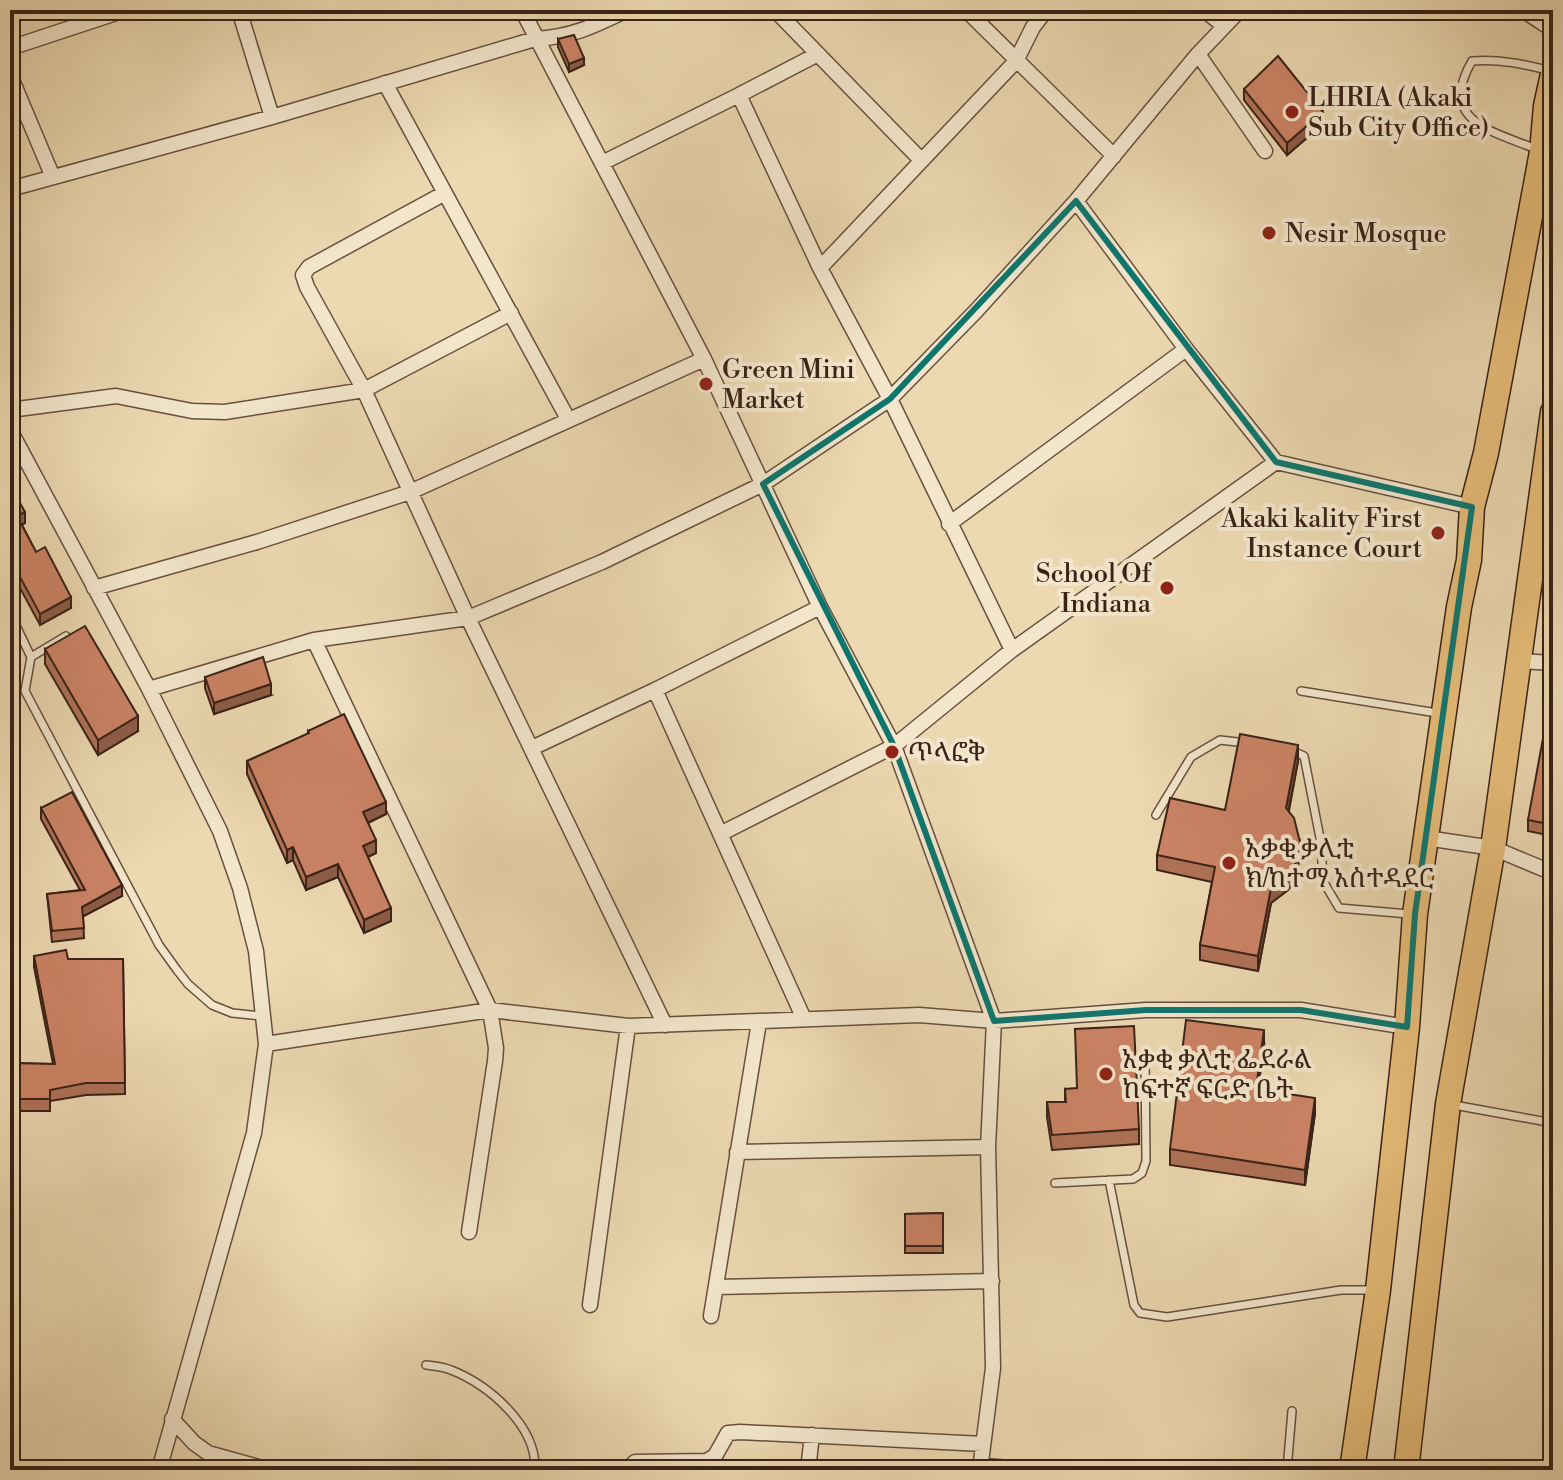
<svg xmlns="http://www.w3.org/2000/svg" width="1563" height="1480" font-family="'Libre Bodoni','Noto Serif Ethiopic',serif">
  <rect width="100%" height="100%" fill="#ecd8b1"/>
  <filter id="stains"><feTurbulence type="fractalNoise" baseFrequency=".0025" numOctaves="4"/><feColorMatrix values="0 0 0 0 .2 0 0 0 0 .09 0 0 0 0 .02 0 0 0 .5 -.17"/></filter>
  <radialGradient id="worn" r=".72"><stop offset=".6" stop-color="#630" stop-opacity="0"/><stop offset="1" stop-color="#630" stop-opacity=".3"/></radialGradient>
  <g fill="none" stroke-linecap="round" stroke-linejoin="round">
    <!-- service casing -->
    <g stroke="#66503e" stroke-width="10">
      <path id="service" d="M1536 149C1492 131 1437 121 1472 61 1500 59 1524 64 1551 71
        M10 613 31 657 25 691 159 945 177 970 188 984 212 1005 232 1013 262 1016
        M31 657 66 636
        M1301 691 1437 713
        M1290 750 1304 756 1321 843 1323 881 1339 908 1409 914
        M1156 815 1191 757 1220 740 1246 743
        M1454 1105 1553 1123
        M1109 1180 1134 1305 1140 1313 1167 1317 1341 1290H1374
        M1055 1183 1133 1179 1142 1173 1146 1161 1145 1052
        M426 1365C434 1366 444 1367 451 1370 489 1385 537 1426 535 1470
        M980 1462 1072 1470
        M1287 1470 1292 1411"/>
    </g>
    <!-- minor casing -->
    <g stroke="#66503e" stroke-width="17">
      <path id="minor" d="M239 10 272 117
        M522 10 704 359 820 607 894 746 1012 650 1276 462 1472 507
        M775 10 921 160
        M966 10 1114 156
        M1204 10 1223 25
        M1523 10 1553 30
        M10 48 125 10
        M1198 54 1265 151
        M10 75 52 175
        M385 83 568 419
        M739 95 816 55
        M602 163 739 95 820 268 890 399 1012 650
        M10 189 272 117 535 39C572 37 594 26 627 10
        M445 193 309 267 303 275 307 287 364 390 511 313
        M1076 201 1186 349 1276 462
        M820 268 1016 61 1033 27 1046 10
        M10 410 116 396 192 411 225 412 364 390 468 618 665 1025
        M10 430 149 689 220 831 240 888 256 951 266 1044 254 1133 159 1470
        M949 524 1186 349
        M94 588 257 542 410 492 704 359
        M314 640 490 1010 496 1048 495 1061 469 1232
        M1520 661 1553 663
        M149 689 314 640 468 618 602 562 763 484 890 399 977 310 1076 201 1198 54 1240 10
        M655 690 804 1019
        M532 748 655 690 820 607
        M1426 838 1493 848 1553 873
        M266 1044 490 1010 628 1026 919 1015 994 1021 894 746 720 834
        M737 1152 988 1147
        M716 1287 992 1281
        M590 1305 628 1026
        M711 1316 759 1022
        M172 1419 194 1443 208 1453 269 1470
        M627 1470 635 1462 707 1461 715 1456 728 1433 740 1432 983 1444
        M808 1470 812 1435
        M980 1470 993 1368 988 1147 994 1021 1146 1010H1301L1407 1027"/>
    </g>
    <!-- primary casing -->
    <g stroke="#392217" stroke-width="27">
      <path id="primary" d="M1352 1470 1378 1290 1407 1027 1415 914 1459 607 1469 560 1472 507 1486 453 1542 152 1546 106 1553 74
        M1406 1470 1448 1104 1493 848 1553 412"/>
    </g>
    <!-- service -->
    <use href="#service" stroke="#f3e6cc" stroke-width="7"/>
    <!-- minor -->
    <use href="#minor" stroke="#f3e6cc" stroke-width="14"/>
    <!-- primary -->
    <use href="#primary" stroke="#e6bc78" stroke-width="24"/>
  </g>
  <!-- wall -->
  <path fill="#af7157" stroke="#392217" stroke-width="2" d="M558 39 584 65 569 72 558 47Z
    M1244 89 1323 124 1287 155 1244 100Z
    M10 485 25 523 22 525 36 552 71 608 40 625 13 575V564L15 563 10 554Z
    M45 649 138 731 98 755 45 664Z
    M205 677 271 695 214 714 205 688Z
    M308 731 386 814 368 823 376 853 368 857 391 921 364 933 338 877 306 890 293 860 287 863 247 774V761L308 734Z
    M1553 735V841L1552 836 1528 831V820Z
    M1298 761 1289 811 1300 857 1295 880 1288 890 1271 903 1258 971 1200 960V945L1212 882 1157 870V855Z
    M41 808 122 896 83 916 84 938 52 942 47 894 80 890 41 819Z
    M34 956 68 959H123L125 1094 86 1095 50 1101V1111H10V1063L53 1064 34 967Z
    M1264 1045 1258 1089 1315 1113 1305 1185 1170 1165V1149Z
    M1065 1089 1139 1129V1144L1052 1150 1047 1117V1102H1065Z
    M943 1213V1253H905V1214Z
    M10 1245 19 1254 14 1291 10 1290Z"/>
  <!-- shaded-wall -->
  <path fill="#8e5c47" stroke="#392217" stroke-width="2" d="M584 58V65L569 72V64Z
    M1323 112V124L1287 155V143Z
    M25 512V523L17 527V516Z
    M71 597V608L40 625V614Z
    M271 684V695L214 714V703Z
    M138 716V731L98 755V740Z
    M1298 745V761L1286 823V808Z
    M386 802V814L363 825V812Z
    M376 840V853L363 859V846Z
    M1300 842V857L1295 880 1288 890 1271 903 1258 971V956L1271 888Z
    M293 847V860L287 863V850Z
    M338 864V877L306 890V877Z
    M122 885V896L82 917V907Z
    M391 908V921L364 933V920Z
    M1264 1030V1045L1256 1104V1089Z
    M1315 1098V1113L1305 1185V1170Z
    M19 1246V1254L14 1291V1283Z"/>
  <!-- building -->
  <path fill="#cb8365" stroke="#392217" stroke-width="2" d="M574 35 584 58 569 64 558 39Z
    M1278 56 1323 112 1287 143 1244 89Z
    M10 485 25 512 17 516 36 552 45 547 71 597 40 614 13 564 19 561 10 543Z
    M85 626 138 716 98 740 45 649Z
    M263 657 271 684 214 703 205 677Z
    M344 714 386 802 363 812 376 840 363 846 391 908 364 920 338 864 306 877 293 847 287 850 247 761 309 733 308 731Z
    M1544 733 1553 735V825L1528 820Z
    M1240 734 1298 745 1286 808 1294 818 1300 842 1295 865 1288 875 1271 888 1258 956 1200 945 1215 867 1157 855 1170 798 1225 810Z
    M72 792 122 885 82 907 84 928 52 931 47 894 85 890 41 808Z
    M66 950 68 959H123L125 1083H86L50 1090V1099H10V1063L55 1064 34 956Z
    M1186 1020 1264 1030 1256 1089 1315 1098 1305 1170 1170 1149Z
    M1134 1026 1139 1129 1052 1135 1047 1102H1066L1065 1089 1077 1088 1075 1029Z
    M943 1213V1246H905V1214Z
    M10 1245 19 1246 14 1283 10 1282Z"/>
  <!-- marked area -->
  <path fill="none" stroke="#0f766e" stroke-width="6" stroke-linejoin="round" d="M1076 201 1276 462 1472 507 1415 914 1407 1027 1301 1010H1146L994 1021 894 746 763 484 890 399Z"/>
  <!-- markers -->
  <g fill="#8f2418" stroke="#f3e6cc" stroke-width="3">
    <circle cx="1292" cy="112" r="8"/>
    <circle cx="1269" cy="233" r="8"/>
    <circle cx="706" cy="384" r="8"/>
    <circle cx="1438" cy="533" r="8"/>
    <circle cx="1167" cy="588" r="8"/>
    <circle cx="892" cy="752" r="8"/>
    <circle cx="1229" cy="863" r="8"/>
    <circle cx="1106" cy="1074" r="8"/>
  </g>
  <g text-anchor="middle" stroke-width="8" stroke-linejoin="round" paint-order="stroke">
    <!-- poi labels -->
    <g font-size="26" fill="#392217" stroke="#f3e6cc" text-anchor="start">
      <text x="1308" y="106">LHRIA (Akaki<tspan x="1308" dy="30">Sub City Office)</tspan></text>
      <text x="1285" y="242">Nesir Mosque</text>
      <text x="722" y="378">Green Mini<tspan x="722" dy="30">Market</tspan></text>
      <text x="1422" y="527" text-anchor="end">Akaki kality First<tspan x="1422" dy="30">Instance Court</tspan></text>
      <text x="1151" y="582" text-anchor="end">School Of<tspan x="1151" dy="30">Indiana</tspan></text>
      <text x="908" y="761">ጥላፎቅ</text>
      <text x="1245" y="857">አቃቂ ቃሊቲ<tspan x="1245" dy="30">ክ/ከተማ አስተዳደር</tspan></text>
      <text x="1122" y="1068">አቃቂ ቃሊቲ ፌደራል<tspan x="1122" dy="30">ከፍተኛ ፍርድ ቤት</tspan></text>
    </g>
  </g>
  <!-- margin -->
  <rect width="1563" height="1480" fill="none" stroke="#ecd8b1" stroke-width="40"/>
  <rect x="12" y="12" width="1539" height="1456" fill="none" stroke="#392217" stroke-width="4"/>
  <rect x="20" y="20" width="1523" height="1440" fill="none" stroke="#392217" stroke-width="2"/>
  <rect width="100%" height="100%" filter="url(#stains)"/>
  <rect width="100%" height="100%" fill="url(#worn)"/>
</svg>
